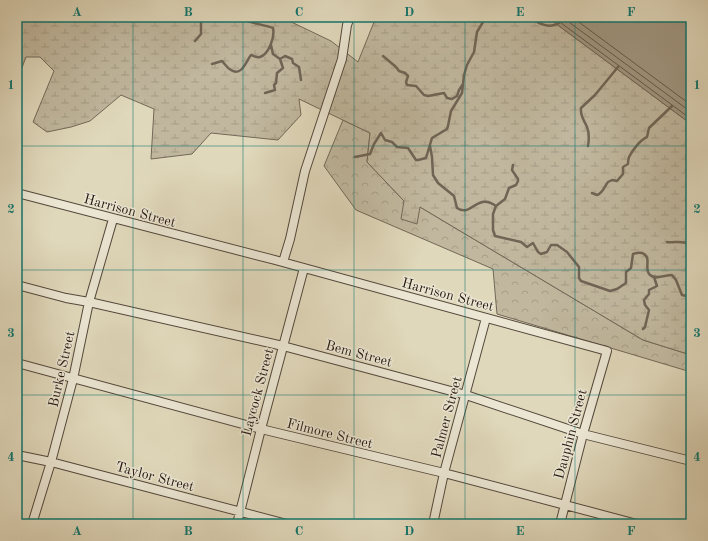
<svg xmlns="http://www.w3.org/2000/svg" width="708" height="541" font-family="'Old Standard TT',serif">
  <defs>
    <pattern id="forest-crowns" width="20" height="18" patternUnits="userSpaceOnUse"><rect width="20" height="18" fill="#c0b79e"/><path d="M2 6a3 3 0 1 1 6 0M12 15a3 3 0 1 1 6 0" fill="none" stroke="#a59d87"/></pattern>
    <pattern id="wetland-marsh" width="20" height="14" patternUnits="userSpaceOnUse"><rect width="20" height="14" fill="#c0b79e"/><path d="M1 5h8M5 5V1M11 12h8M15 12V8" fill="none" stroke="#a59d87"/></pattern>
  </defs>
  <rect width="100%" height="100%" fill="#e0d8bb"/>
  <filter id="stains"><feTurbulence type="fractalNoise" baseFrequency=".005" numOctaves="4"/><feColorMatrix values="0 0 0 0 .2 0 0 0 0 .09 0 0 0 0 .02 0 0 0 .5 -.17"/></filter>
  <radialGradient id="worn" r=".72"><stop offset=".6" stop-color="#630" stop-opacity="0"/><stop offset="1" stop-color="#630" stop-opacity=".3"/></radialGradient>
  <!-- forest -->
  <path fill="url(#forest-crowns)" stroke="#736858" d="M343 120 370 133 367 162 404 201 420 207 643 340 691 355V372L497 314 493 269 356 210 324 166Z"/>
  <!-- wetland -->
  <path fill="url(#wetland-marsh)" stroke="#736858" d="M17 17H281L331 41 358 62 376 17H547L691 124V355L643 340 420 207 417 224 401 219 404 201 367 162 370 133 299 99 301 115 278 140 211 133 192 154 151 159 154 109 121 95 90 121 71 127 47 132 33 122 54 71 40 57H26L17 81Z"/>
  <!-- water -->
  <path fill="#a19782" stroke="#706455" d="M547 17H691V124Z"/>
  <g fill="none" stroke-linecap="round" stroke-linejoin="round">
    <!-- shore -->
    <path stroke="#64584a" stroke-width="1" d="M553 17 691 119
      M562 17 691 112
      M572 17 691 105"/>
    <!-- stream -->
    <path stroke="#706455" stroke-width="2.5" d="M131 17 138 20
      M531 17C538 24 550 29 559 23
      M195 41 201 34V17
      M383 56 396 67 399 71 405 73 408 76 406 82 407 85 416 86 424 95 428 96 444 93 447 98 452 99 457 96 459 90 463 84
      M280 59 285 56 292 59 293 63 299 67 301 80
      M212 64 222 61C225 64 227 68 231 70 242 77 246 61 251 55 254 56 257 58 260 57 269 54 275 37 273 28 263 24 249 24 240 17
      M265 93 275 90 274 85 276 83 277 73 283 68 280 59 273 54 271 45
      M430 146 432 157 433 175 438 183 454 196 457 208C472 218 476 192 496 206
      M588 146C589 140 589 132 587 127 584 120 580 116 581 108L595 95 618 67
      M355 157 370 154 374 144 381 133 385 140 392 142 397 147 408 148 416 160H418L426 158 432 138 447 129 448 126 451 111 462 93 464 75 467 65 474 52 477 32 486 17
      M513 165 512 170 518 179V181L516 185 509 188 505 199 496 206 493 214V230L495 236 521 242 527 247 533 243 538 252 541 254 547 252 551 245H557L567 252 579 267V278L581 281 610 291 617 289 626 283V272L631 268 633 254C636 253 639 252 642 253 653 257 643 269 650 275 656 280 665 275 672 275L676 280 682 295 691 297
      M592 193 597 195C603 193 604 187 608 182L612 180 617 181 623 174V167L628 164C628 162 628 160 629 157 632 151 640 140 647 137L649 128 672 106
      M667 242C676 243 684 240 691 245
      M643 329 645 327 649 310 645 305 644 300 649 294V290L657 286 654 277"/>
    <!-- minor casing -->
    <g stroke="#54483c" stroke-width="10">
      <path id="minor" d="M17 193 275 260 607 351 583 434 560 524
        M283 262 290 239 305 171 342 59 347 25 350 17
        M17 285 66 298 89 302 283 346 466 395 583 434 691 461
        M17 363 261 429 444 473 637 524
        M17 455 51 462 287 524
        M32 524 51 462 73 379 89 302 113 219
        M237 524 261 429 304 268
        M433 524 444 473 486 318"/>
    </g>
    <!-- minor -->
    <use href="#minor" stroke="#ebe6d3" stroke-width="8"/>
  </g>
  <!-- grid -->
  <path fill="none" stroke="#0f766e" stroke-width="1" stroke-opacity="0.55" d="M133 17V524M243 17V524M354 17V524M465 17V524M575 17V524M17 146H691M17 270H691M17 395H691"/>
  <g text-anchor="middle" stroke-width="3" stroke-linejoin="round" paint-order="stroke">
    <!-- street labels -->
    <g font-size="14" fill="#261812" stroke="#ebe6d3">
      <text transform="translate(130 210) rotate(15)" y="5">Harrison Street</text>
      <text transform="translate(448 294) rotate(15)" y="5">Harrison Street</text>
      <text transform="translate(359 353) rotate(15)" y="5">Bem Street</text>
      <text transform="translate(61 369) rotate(-77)" y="5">Burke Street</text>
      <text transform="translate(257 392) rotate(-75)" y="5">Laycock Street</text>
      <text transform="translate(446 417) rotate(-75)" y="5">Palmer Street</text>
      <text transform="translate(330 433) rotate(14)" y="5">Filmore Street</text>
      <text transform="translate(570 434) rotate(-75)" y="5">Dauphin Street</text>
      <text transform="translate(155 476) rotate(15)" y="5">Taylor Street</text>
    </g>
  </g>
  <!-- margin -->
  <rect width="708" height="541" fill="none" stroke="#e0d8bb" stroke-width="44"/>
  <rect x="22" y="22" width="664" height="497" fill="none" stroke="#0f766e" stroke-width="1.5"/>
  <g font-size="13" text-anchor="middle" font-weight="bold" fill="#0f766e">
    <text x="77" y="16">A</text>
    <text x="188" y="16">B</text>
    <text x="299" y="16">C</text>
    <text x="409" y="16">D</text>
    <text x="520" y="16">E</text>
    <text x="631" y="16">F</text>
    <text x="11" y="89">1</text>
    <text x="697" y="89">1</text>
    <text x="11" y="213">2</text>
    <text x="697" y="213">2</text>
    <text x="11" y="337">3</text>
    <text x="697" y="337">3</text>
    <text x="11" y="461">4</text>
    <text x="697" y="461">4</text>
    <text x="77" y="535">A</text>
    <text x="188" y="535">B</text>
    <text x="299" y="535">C</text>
    <text x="409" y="535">D</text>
    <text x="520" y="535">E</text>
    <text x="631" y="535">F</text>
  </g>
  <rect width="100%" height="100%" filter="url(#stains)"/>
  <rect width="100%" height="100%" fill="url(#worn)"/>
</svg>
